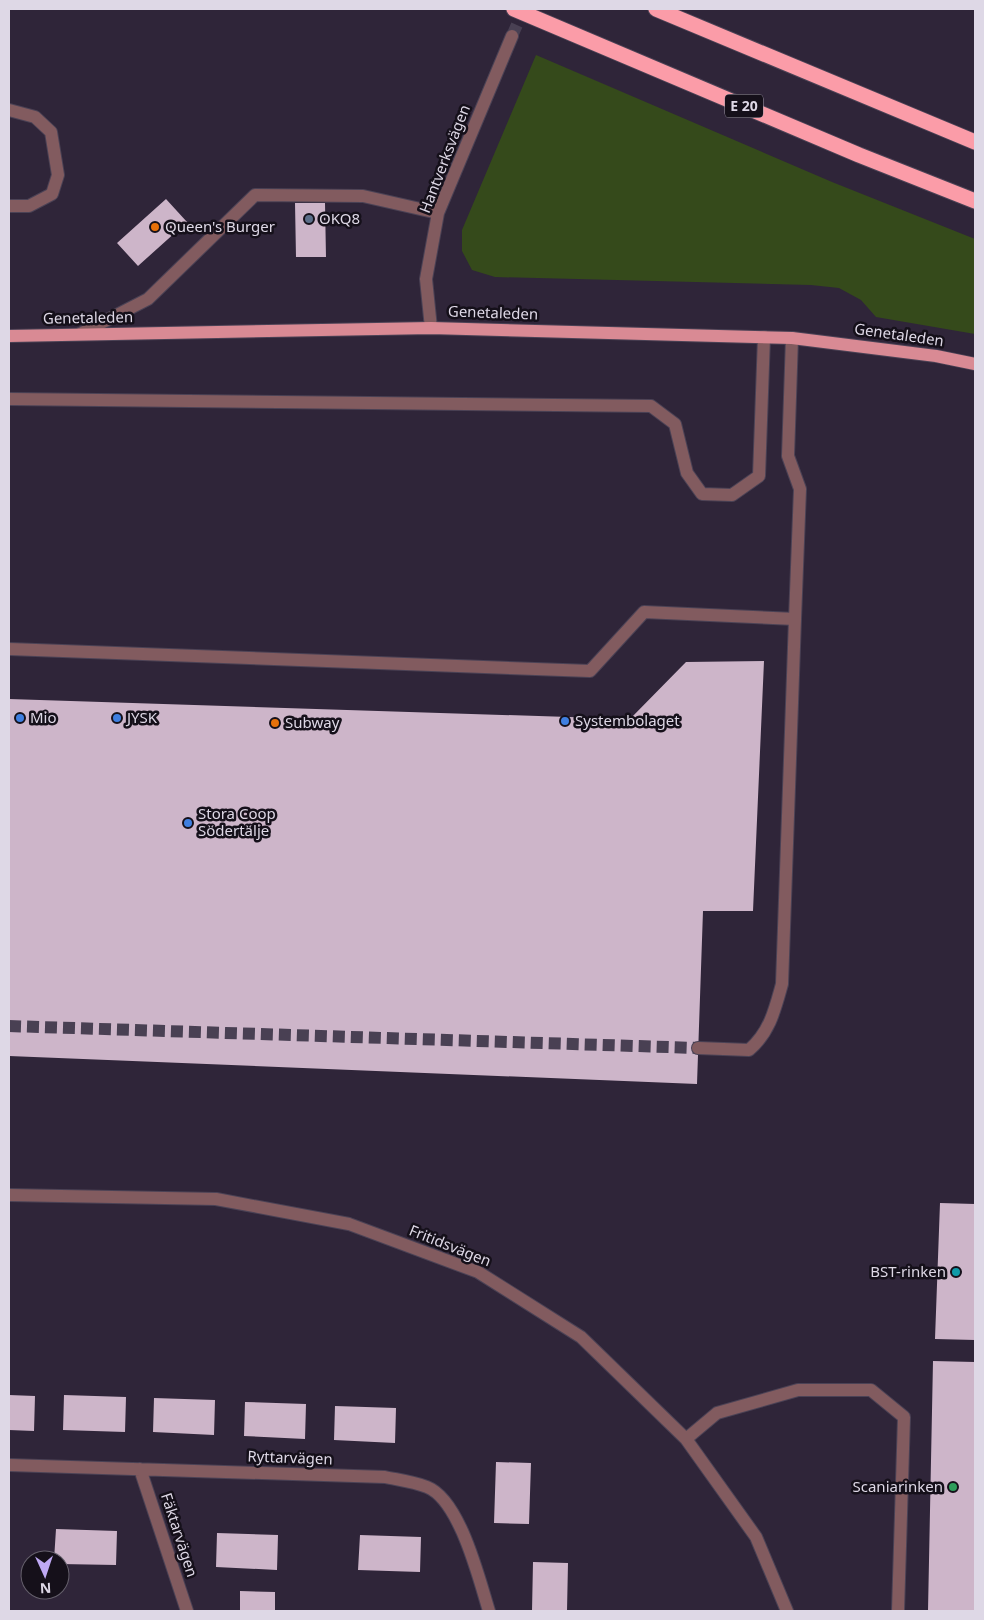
<svg xmlns="http://www.w3.org/2000/svg" width="984" height="1620" font-family="'Noto Sans',sans-serif">
  <rect width="100%" height="100%" fill="#2f2539"/>
  <!-- green -->
  <path fill="#354a1b" d="M536 55 832 182 975 239V334L876 317 861 300 839 288 811 285 495 277 472 270 462 251V230Z"/>
  <!-- building -->
  <path fill="#cdb5c9" d="M166 199 187 222 138 266 117 243Z
    M295 203H325L326 257H296Z
    M764 661 753 911H703L697 1084 9 1056V699L630 719 686 662Z
    M940 1203 975 1204V1340L935 1339Z
    M933 1361 975 1362V1611H928Z
    M9 1395 35 1396 34 1431 9 1430Z
    M64 1395 126 1397 125 1432 63 1430Z
    M154 1398 215 1400 214 1435 153 1432Z
    M245 1402 306 1404 305 1439 244 1436Z
    M335 1406 396 1408 395 1443 334 1440Z
    M496 1462 531 1463 529 1524 494 1523Z
    M56 1529 117 1531 116 1565 60 1564V1560H54Z
    M217 1533 278 1535 277 1570 216 1567Z
    M360 1535 421 1537 420 1572 358 1570Z
    M533 1562 568 1563 567 1611H532Z
    M240 1591 275 1592V1611H240Z"/>
  <g fill="none" stroke-linecap="round" stroke-linejoin="round">
    <!-- minor-tunnel -->
    <path stroke="#494053" stroke-width="12" stroke-dasharray="12 6" stroke-linecap="butt" d="M512 36 524 9
      M9 1026 698 1048"/>
    <!-- minor casing -->
    <g stroke="#4b4255" stroke-width="14">
      <path id="minor" d="M9 110 35 117 51 132 58 175 52 194 29 206H9
        M431 328 426 279 438 213 512 36
        M80 334 148 299 255 195 363 196 438 213
        M9 399 651 406 675 424 687 473 702 494 732 495 759 476 764 337
        M9 649 590 671 644 612 795 619 800 489 788 456 792 338
        M698 1048 749 1050C770 1032 775 1009 782 984L795 619
        M9 1195 216 1199 349 1224 478 1272 581 1337 686 1439 756 1537 787 1611
        M686 1439 717 1413 798 1390H871L904 1417 898 1611
        M9 1465 385 1477C399 1480 414 1482 427 1487 460 1500 479 1579 489 1611
        M140 1469 187 1611"/>
    </g>
    <!-- major casing -->
    <g stroke="#4b4255" stroke-width="14">
      <path id="major" d="M9 336 431 328 792 338 936 356 975 364"/>
    </g>
    <!-- highway casing -->
    <g stroke="#4b4255" stroke-width="17">
      <path id="highway" d="M514 9 859 155 975 201
        M656 9 975 142"/>
    </g>
    <!-- minor -->
    <use href="#minor" stroke="#825b5f" stroke-width="12"/>
    <!-- major -->
    <use href="#major" stroke="#d98a94" stroke-width="12"/>
    <!-- highway -->
    <use href="#highway" stroke="#fb9ca8" stroke-width="15"/>
  </g>
  <!-- markers -->
  <circle fill="#5c6f8a" stroke="#15101a" stroke-width="2" cx="309" cy="219" r="5"/>
  <g fill="#e8710a" stroke="#15101a" stroke-width="2">
    <circle cx="155" cy="227" r="5"/>
    <circle cx="275" cy="723" r="5"/>
  </g>
  <g fill="#3f7fe0" stroke="#15101a" stroke-width="2">
    <circle cx="20" cy="718" r="5"/>
    <circle cx="117" cy="718" r="5"/>
    <circle cx="565" cy="721" r="5"/>
    <circle cx="188" cy="823" r="5"/>
  </g>
  <circle fill="#0f9aa8" stroke="#15101a" stroke-width="2" cx="956" cy="1272" r="5"/>
  <circle fill="#2e9e5b" stroke="#15101a" stroke-width="2" cx="953" cy="1487" r="5"/>
  <g text-anchor="middle" stroke-width="5" stroke-linejoin="round" paint-order="stroke">
    <!-- shield labels -->
    <rect fill="#15101a" stroke="#a29ca9" stroke-width="1" x="725" y="94.5" width="38" height="23" rx="4"/>
    <g font-size="14" font-weight="bold" fill="#ded8e6">
      <text x="744" y="111">E 20</text>
    </g>
    <!-- street labels -->
    <g font-size="15" fill="#ded8e6" stroke="#15101a">
      <text transform="translate(445 159) rotate(-69)" y="5">Hantverksvägen</text>
      <text transform="translate(493 313) rotate(2)" y="5">Genetaleden</text>
      <text transform="translate(88 318) rotate(-1)" y="5">Genetaleden</text>
      <text transform="translate(899 335) rotate(8)" y="5">Genetaleden</text>
      <text transform="translate(450 1246) rotate(22)" y="5">Fritidsvägen</text>
      <text transform="translate(290 1458) rotate(2)" y="5">Ryttarvägen</text>
      <text transform="translate(179 1535) rotate(72)" y="5">Fäktarvägen</text>
    </g>
    <!-- poi labels -->
    <g font-size="15" fill="#ded8e6" stroke="#15101a" text-anchor="start">
      <text x="319" y="224">OKQ8</text>
      <text x="165" y="232">Queen's Burger</text>
      <text x="30" y="723">Mio</text>
      <text x="127" y="723">JYSK</text>
      <text x="575" y="726">Systembolaget</text>
      <text x="285" y="728">Subway</text>
      <text x="198" y="819">Stora Coop<tspan x="198" dy="17">Södertälje</tspan></text>
      <text x="946" y="1277" text-anchor="end">BST-rinken</text>
      <text x="943" y="1492" text-anchor="end">Scaniarinken</text>
    </g>
  </g>
  <!-- border -->
  <rect width="984" height="1620" fill="none" stroke="#ded8e6" stroke-width="20"/>
  <!-- north arrow -->
  <g transform="translate(45 1575) rotate(177)"><circle r="24" fill="#15101a" stroke="#65606c"/>
  <path d="M0-4L9 19L0 12L-9 19Z" fill="#bfa9f4"/>
  <text y="-8" font-size="14" font-weight="bold" text-anchor="middle" fill="#ded8e6">N</text>
  </g>
</svg>
